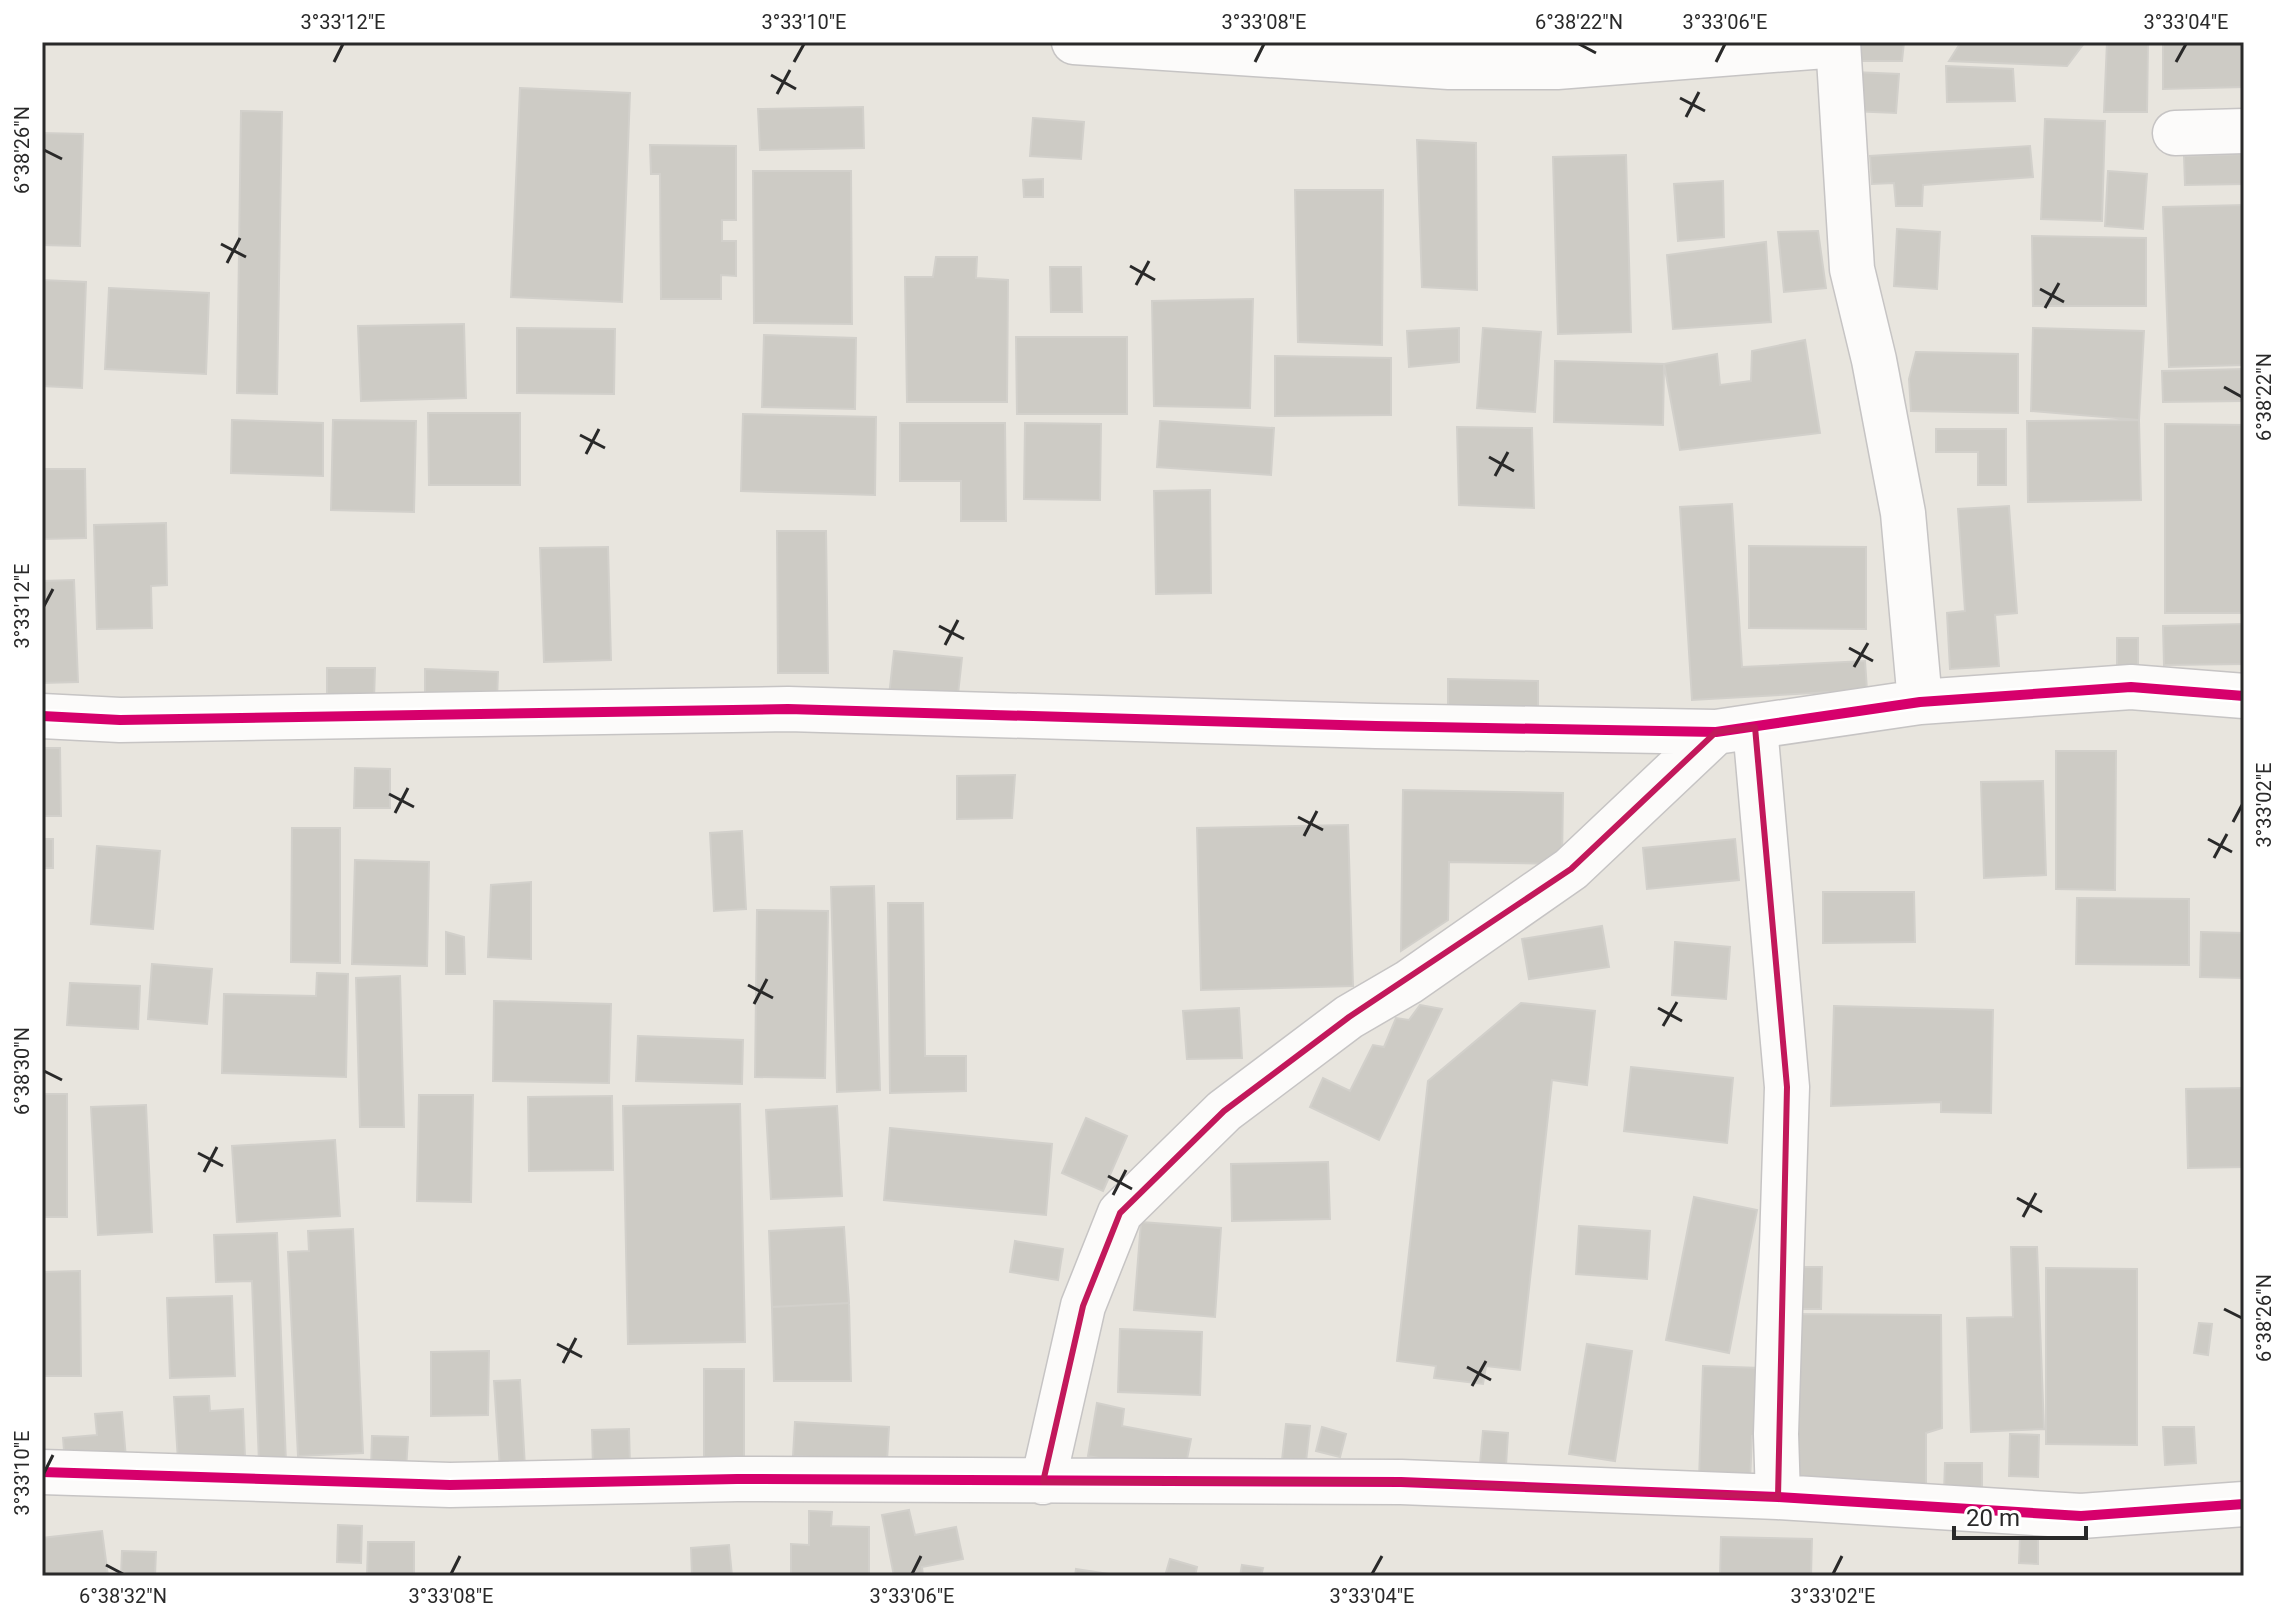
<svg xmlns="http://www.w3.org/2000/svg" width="2286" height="1618" font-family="Roboto,sans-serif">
  <rect width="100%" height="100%" fill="#e8e5de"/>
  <!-- building -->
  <path fill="#cdcbc5" stroke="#d2d0cb" stroke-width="2" d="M1856 42H1904L1902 61H1857Z
    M1961 42H2085L2067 66 1949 61Z
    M2107 42H2148L2147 112H2104Z
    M2163 42H2244V87L2163 89Z
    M1946 66 2013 69 2015 101 1947 102Z
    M1853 72 1899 74 1896 113 1851 111Z
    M520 88 630 93 622 302 511 297Z
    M863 107 864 148 760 150 758 109Z
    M241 111 282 112 277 394 237 393Z
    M1033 118 1084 122 1081 159 1030 156Z
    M2045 119 2105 121 2102 221 2041 219Z
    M42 133 83 134 80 246 42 245Z
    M1417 140 1476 143 1477 290 1422 287Z
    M650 145 736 146V220H722V241H736V276L721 275V299H661L660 174H651Z
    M2030 146 2033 177 1923 185 1922 206H1896L1894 183 1872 184 1870 156Z
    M2244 154V184L2185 185 2184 156Z
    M1626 155 1631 332 1558 334 1553 157Z
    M753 171H851L852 324 754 323Z
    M2108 171 2147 174 2143 229 2105 226Z
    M1043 179V197H1024L1023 180Z
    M1723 181 1724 237 1678 241 1674 184Z
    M1295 190H1383L1382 345 1298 342Z
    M2244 205V365L2169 367 2163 207Z
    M1897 229 1940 232 1937 289 1894 286Z
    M1818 231 1826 288 1784 292 1778 232Z
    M2032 236 2146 238V306H2033Z
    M1766 242 1771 322 1673 329 1667 255Z
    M936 257H977L976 278 1008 280 1007 402H907L905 277H933Z
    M1050 267H1081L1082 312H1051Z
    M42 280 86 282 82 388 42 386Z
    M109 288 209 293 206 374 105 369Z
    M1253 299 1250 408 1154 406 1152 301Z
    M464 324 466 398 361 401 358 326Z
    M517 328 615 329 614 394 517 393Z
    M1459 328V362L1409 367 1407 331Z
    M1483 328 1541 332 1535 412 1477 408Z
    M2033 328 2144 331 2139 420 2031 411Z
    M764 335 856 338 855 409 762 407Z
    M1016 337H1127V414H1017Z
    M1805 340 1820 433 1680 450 1664 364 1717 354 1720 385 1751 381 1752 351Z
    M1916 352 2018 354V413L1911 411 1909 379Z
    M1275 356 1391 358V415L1275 416Z
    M1555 361 1664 364 1663 425 1554 422Z
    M2244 369V401L2163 402 2162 371Z
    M428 413H520V485H429Z
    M743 414 876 417 875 495 741 491Z
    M232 420 323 423V476L231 473Z
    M333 420 416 421 414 512 331 510Z
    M2139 420 2141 500 2028 502 2027 421Z
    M1160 421 1274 428 1271 475 1157 467Z
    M900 423H1005L1006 521H961V481H900Z
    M1025 423 1101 424 1100 500 1024 499Z
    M2165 424 2244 425 2242 613H2165Z
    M1457 427 1532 428 1534 508 1459 505Z
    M1936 429H2006V485H1978V452H1936Z
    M42 469H85L86 538 42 539Z
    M1210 490 1211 593 1156 594 1154 491Z
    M1732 504 1742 667 1865 661 1867 690 1692 700 1680 507Z
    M2009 506 2017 613 1995 615 1999 666 1950 669 1947 613 1965 611 1958 509Z
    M166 523 167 585 151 586 152 628 97 629 94 525Z
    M777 531H826L828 673H778Z
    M1749 546 1866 547V629L1749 628Z
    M608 547 611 660 544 662 540 548Z
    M74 580 78 682 42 683V581Z
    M2244 624V664L2164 665 2163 626Z
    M2117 638H2138V675L2117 677Z
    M894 651 962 658 957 703 889 696Z
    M327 668H375L374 700H327Z
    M425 669 498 672 497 701 425 699Z
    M1448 679 1538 681V708L1448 707Z
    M42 748H60L61 816H42Z
    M2056 751H2116L2115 890 2056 889Z
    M355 768 390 769V808H354Z
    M1015 775 1012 818 957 819V776Z
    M2043 781 2046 875 1984 878 1981 782Z
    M1403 790 1563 793 1562 864 1449 862 1448 920 1401 951Z
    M1348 825 1353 986 1201 990 1197 828Z
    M292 828H340V963L291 962Z
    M742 831 746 909 714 911 710 833Z
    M42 839H53V868H42Z
    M1735 839 1739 880 1647 889 1643 848Z
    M97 846 160 851 153 929 91 924Z
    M355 860 429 862 427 966 352 964Z
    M531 882V959L488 957 491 885Z
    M874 886 880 1090 837 1092 831 887Z
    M1823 892H1914L1915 942 1823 943Z
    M2077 898 2189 899V965L2076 964Z
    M888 903H923L925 1056H966V1091L890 1093Z
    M757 910 828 911 825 1078 755 1077Z
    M1602 926 1609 967 1529 979 1522 939Z
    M446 932 464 937 465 974H446Z
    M2201 932 2244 933V978L2200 977Z
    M1675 942 1730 947 1726 999 1672 995Z
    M152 964 212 969 207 1024 148 1019Z
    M317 973 348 974 346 1077 222 1073 224 994 316 996Z
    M400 976 404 1127H360L356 978Z
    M70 983 140 986 138 1029 67 1025Z
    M494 1001 611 1004 609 1083 493 1081Z
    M1521 1003 1595 1011 1587 1085 1552 1080 1520 1370 1486 1366 1483 1384 1434 1378 1436 1366 1397 1361 1428 1081Z
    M1420 1005 1442 1009 1379 1140 1310 1107 1323 1078 1350 1091 1373 1045 1384 1047 1396 1018 1409 1020Z
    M1834 1006 1993 1010 1991 1113 1941 1112V1102L1831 1106Z
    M1239 1008 1242 1058 1187 1059 1183 1011Z
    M638 1036 743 1040 742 1084 636 1081Z
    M1631 1067 1733 1078 1727 1143 1624 1131Z
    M2244 1088V1167L2188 1168 2186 1089Z
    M42 1094H67V1217H42Z
    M419 1095H473L471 1202 417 1201Z
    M612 1096 613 1170 529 1171 528 1097Z
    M740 1104 745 1342 628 1344 623 1106Z
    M146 1105 152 1232 98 1235 91 1107Z
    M837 1106 842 1196 771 1199 766 1110Z
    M1086 1118 1127 1136 1103 1191 1062 1173Z
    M890 1128 1052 1144 1046 1215 884 1200Z
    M335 1140 340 1216 237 1222 232 1146Z
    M1328 1162 1330 1219 1232 1221 1231 1164Z
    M1694 1197 1757 1210 1729 1353 1666 1340Z
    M1141 1222 1221 1228 1215 1317 1134 1310Z
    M1579 1226 1650 1231 1647 1279 1576 1274Z
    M844 1227 849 1303 772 1307 769 1231Z
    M353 1229 363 1453 298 1456 288 1252 309 1251 308 1231Z
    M277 1233 286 1463H259L252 1281 216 1282 214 1235Z
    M1015 1241 1063 1249 1058 1280 1010 1272Z
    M2011 1247H2037L2044 1429 1971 1432 1967 1318 2013 1317Z
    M1790 1267H1822L1821 1309H1792Z
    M2046 1268 2137 1269V1445L2046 1444Z
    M80 1271 81 1376H42V1272Z
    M232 1296 235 1376 170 1378 167 1298Z
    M849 1303 851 1381H774L772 1307Z
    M1786 1314 1941 1315 1942 1428 1926 1433V1485L1787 1484Z
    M2199 1323 2212 1324 2208 1355 2194 1353Z
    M1120 1329 1202 1332 1200 1395 1118 1392Z
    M1587 1344 1632 1351 1615 1461 1569 1454Z
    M489 1351 488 1415 431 1416V1352Z
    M1703 1366 1761 1368 1760 1433 1752 1436 1750 1482 1699 1479Z
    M704 1369H744V1458H704Z
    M520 1380 525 1467 500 1469 494 1381Z
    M209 1396 210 1411 243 1409 245 1457 178 1461 174 1397Z
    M1097 1403 1124 1409 1122 1426 1191 1439 1184 1474 1088 1456Z
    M122 1412 126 1458 65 1463 63 1438 97 1435 95 1414Z
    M795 1422 889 1427 887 1461 793 1456Z
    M1286 1424 1310 1426 1305 1471 1281 1469Z
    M1322 1427 1346 1434 1340 1457 1316 1451Z
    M2163 1427H2194L2196 1463 2165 1465Z
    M629 1429 630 1466 593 1467 592 1430Z
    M1483 1431 1508 1433 1506 1466 1480 1464Z
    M2010 1434 2039 1435 2038 1477 2009 1476Z
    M372 1436 408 1437 406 1471 371 1470Z
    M1945 1463H1982V1494L1944 1492Z
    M909 1510 915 1535 956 1527 963 1559 922 1567 923 1576H894L882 1515Z
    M809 1511 832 1512 831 1526 869 1527V1576H791V1544L809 1545Z
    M338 1525 362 1526 361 1563 337 1562Z
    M102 1531 108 1576H42V1538Z
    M2038 1536V1564L2019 1563 2020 1537Z
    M1721 1537 1812 1539 1811 1576H1720Z
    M368 1542H414V1576H367Z
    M729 1545 732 1576H692L691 1548Z
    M122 1551 156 1552 155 1576H121Z
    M1170 1559 1197 1567 1195 1576H1165Z
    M1242 1565 1263 1568 1261 1576H1240Z
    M1076 1569 1122 1576H1075Z"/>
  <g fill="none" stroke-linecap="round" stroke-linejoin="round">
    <!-- minor casing -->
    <g stroke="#c6c4c4" stroke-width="47">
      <path id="minor" d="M1074 42 1449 67H1557L1838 45
        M1838 42 1852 269 1874 360 1903 513 1920 702
        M2175 133 2244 131
        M42 716 120 720 788 709 1376 726 1716 732 1920 702 2131 687 2244 696
        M1755 727 1787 1087 1776 1434 1778 1497
        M42 1472 450 1485 737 1479 1401 1482 1778 1497 2081 1516 2244 1504
        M1043 1482 1083 1306 1120 1213 1224 1111 1349 1017 1409 982 1571 869 1716 732"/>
    </g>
    <!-- minor -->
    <use href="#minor" stroke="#fcfbfa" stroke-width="44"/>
    <!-- cycleway casing -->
    <g stroke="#fff" stroke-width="15">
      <path id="cycleway" d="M42 716 120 720 788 709 1376 726 1716 732 1920 702 2131 687 2244 696
        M42 1472 450 1485 737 1479 1401 1482 1778 1497 2081 1516 2244 1504"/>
    </g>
    <!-- cycleway -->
    <use href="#cycleway" stroke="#d6006c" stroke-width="10"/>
  </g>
  <!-- marked area -->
  <path fill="none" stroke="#c2185b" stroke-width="6" stroke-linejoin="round" d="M1755 727 1787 1087 1778 1497 1401 1482H1043L1083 1306 1120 1213 1224 1111 1349 1017 1571 869 1716 732Z"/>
  <!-- ticks -->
  <path fill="none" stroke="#292929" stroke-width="3" d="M1579 44 1596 53M334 62 343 44M794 62 804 44M1255 62 1264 44M1716 62 1725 44M2176 62 2186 44M771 75 796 89M777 94 790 70M1680 98 1705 111M1686 117 1699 92M44 150 62 159M221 244 246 257M227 263 240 238M1130 266 1155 280M1136 285 1149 261M2040 289 2064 302M2045 308 2059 283M2224 387 2242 397M580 435 605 448M586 454 599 429M1489 457 1514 471M1495 476 1508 452M44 606 53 589M939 626 964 639M945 645 958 620M1849 648 1873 661M1854 667 1868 643M389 794 414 807M395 813 408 788M1298 817 1323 830M2233 822 2242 805M1304 836 1317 811M2208 839 2232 852M2214 858 2227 834M748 985 773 998M754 1004 767 979M1658 1008 1682 1021M1663 1026 1677 1002M44 1071 62 1080M198 1153 223 1166M204 1172 217 1147M1108 1176 1132 1189M1113 1195 1126 1170M2017 1198 2042 1212M2023 1217 2036 1193M2224 1309 2242 1318M557 1344 582 1357M563 1363 576 1338M1467 1367 1491 1380M1472 1386 1486 1361M44 1473 53 1455M106 1565 123 1574M451 1574 460 1556M912 1574 921 1556M1372 1574 1382 1556M1833 1574 1842 1556"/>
  <!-- border -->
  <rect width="2286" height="1618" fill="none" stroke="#ffffff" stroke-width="88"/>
  <!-- scale -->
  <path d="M1954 1526v12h132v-12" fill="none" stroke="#292929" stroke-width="4"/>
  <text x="1966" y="1526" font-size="24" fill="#292929" stroke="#ffffff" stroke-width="6" paint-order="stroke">20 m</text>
  <rect x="44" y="44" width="2198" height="1530" fill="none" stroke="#292929" stroke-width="3"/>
  <g font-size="20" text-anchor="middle" fill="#292929">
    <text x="343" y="29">3°33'12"E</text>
    <text x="804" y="29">3°33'10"E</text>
    <text x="1264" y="29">3°33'08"E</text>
    <text x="1579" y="29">6°38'22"N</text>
    <text x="1725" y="29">3°33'06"E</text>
    <text x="2186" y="29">3°33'04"E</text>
    <text transform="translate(22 150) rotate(-90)" y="7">6°38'26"N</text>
    <text transform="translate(2264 397) rotate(-90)" y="7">6°38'22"N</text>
    <text transform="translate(22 606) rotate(-90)" y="7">3°33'12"E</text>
    <text transform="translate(2264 805) rotate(-90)" y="7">3°33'02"E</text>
    <text transform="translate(22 1071) rotate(-90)" y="7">6°38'30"N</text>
    <text transform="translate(2264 1318) rotate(-90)" y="7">6°38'26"N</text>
    <text transform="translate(22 1473) rotate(-90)" y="7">3°33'10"E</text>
    <text x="123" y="1603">6°38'32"N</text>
    <text x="451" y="1603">3°33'08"E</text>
    <text x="912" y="1603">3°33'06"E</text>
    <text x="1372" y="1603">3°33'04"E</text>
    <text x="1833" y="1603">3°33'02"E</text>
  </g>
</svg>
